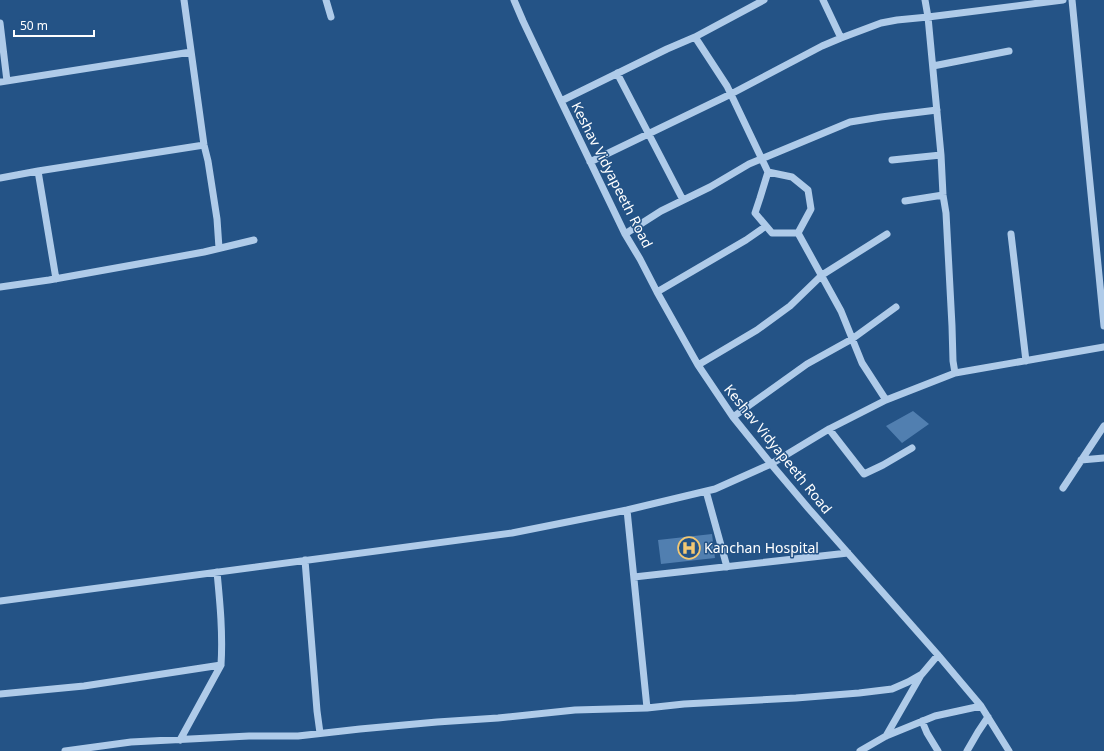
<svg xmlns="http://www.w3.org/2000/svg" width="1104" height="751" font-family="'Noto Sans',sans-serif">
  <rect width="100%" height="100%" fill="#245386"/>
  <!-- building -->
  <path fill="#517fb0" d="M913 411 929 424 902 443 886 426Z
    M712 534 715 558 661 564 658 540Z"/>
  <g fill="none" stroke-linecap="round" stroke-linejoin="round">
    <!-- minor -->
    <path stroke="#afcbe9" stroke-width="7" d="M184 0 204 145 208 161 217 219 219 248
      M326 0 331 17
      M514 0 523 21 561 101 625 234 640 259 657 292 698 365 733 417 771 464 809 509 938 655 981 706 1009 751
      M764 0 695 37 727 86 768 172 760 198 755 213 772 233H798L841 311 862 363 886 400
      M823 0 841 38
      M925 0 928 17 941 155 943 195 946 213 952 326 953 361 955 373
      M1072 0 1104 326
      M0 23 7 81
      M933 66 1009 51
      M617 73 683 200
      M0 82 191 52
      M561 101 667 49 695 37
      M892 160 941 155
      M590 162 731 94 822 46 841 38 881 23 897 20 928 17 1063 0
      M38 171 56 279
      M768 172 792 177 808 190 811 209 798 233
      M0 178 38 171 204 145
      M905 201 943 195
      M625 234 661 211 710 187 749 164 850 122 881 117 937 110
      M1011 234 1026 361
      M0 287 49 280 138 264 204 252 254 240
      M657 292 746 240 766 226
      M698 365 757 330 790 306 822 275 887 234
      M733 417 807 364 852 339 896 307
      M829 429 864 474 883 465 912 448
      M1081 460 1104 458
      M1063 488 1104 426
      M706 491 727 567
      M627 510 647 708
      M305 560 317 711 320 733
      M634 577 848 553
      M0 601 512 533 627 510 715 489 771 464 829 429 886 400 955 373 1104 347
      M0 694 84 686 221 665C223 634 220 603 217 572
      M922 721 927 733 938 751
      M886 736 921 675
      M180 740 221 665
      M65 751 131 742 249 736H298L360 729 437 722 498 718 575 710 647 708 684 704 796 698 859 693 892 689 908 682 922 674 938 655
      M860 751 886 736 935 716 981 706
      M967 751 978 732 988 717"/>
  </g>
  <!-- icons -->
  <defs>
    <g id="hospital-ring" transform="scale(1.15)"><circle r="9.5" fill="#245386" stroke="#f3c873" stroke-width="1.5"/><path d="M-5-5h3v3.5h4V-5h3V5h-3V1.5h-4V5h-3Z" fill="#f3c873"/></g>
  </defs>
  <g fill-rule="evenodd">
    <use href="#hospital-ring" x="689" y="548"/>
  </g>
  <g text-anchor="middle" stroke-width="3" stroke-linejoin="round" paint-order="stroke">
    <!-- street labels -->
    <g font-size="14" fill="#fff" stroke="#245386">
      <text transform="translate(612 175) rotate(63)" y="5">Keshav Vidyapeeth Road</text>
      <text transform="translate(778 449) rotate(51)" y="5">Keshav Vidyapeeth Road</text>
    </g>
    <!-- poi labels -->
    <g font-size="14" fill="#fff" stroke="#245386" text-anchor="start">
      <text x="704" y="553">Kanchan Hospital</text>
    </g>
  </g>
  <!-- scale -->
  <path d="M14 30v6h80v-6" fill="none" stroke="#ffffff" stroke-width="2"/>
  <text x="20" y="30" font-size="12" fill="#ffffff" stroke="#245386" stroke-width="3" paint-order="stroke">50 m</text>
</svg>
